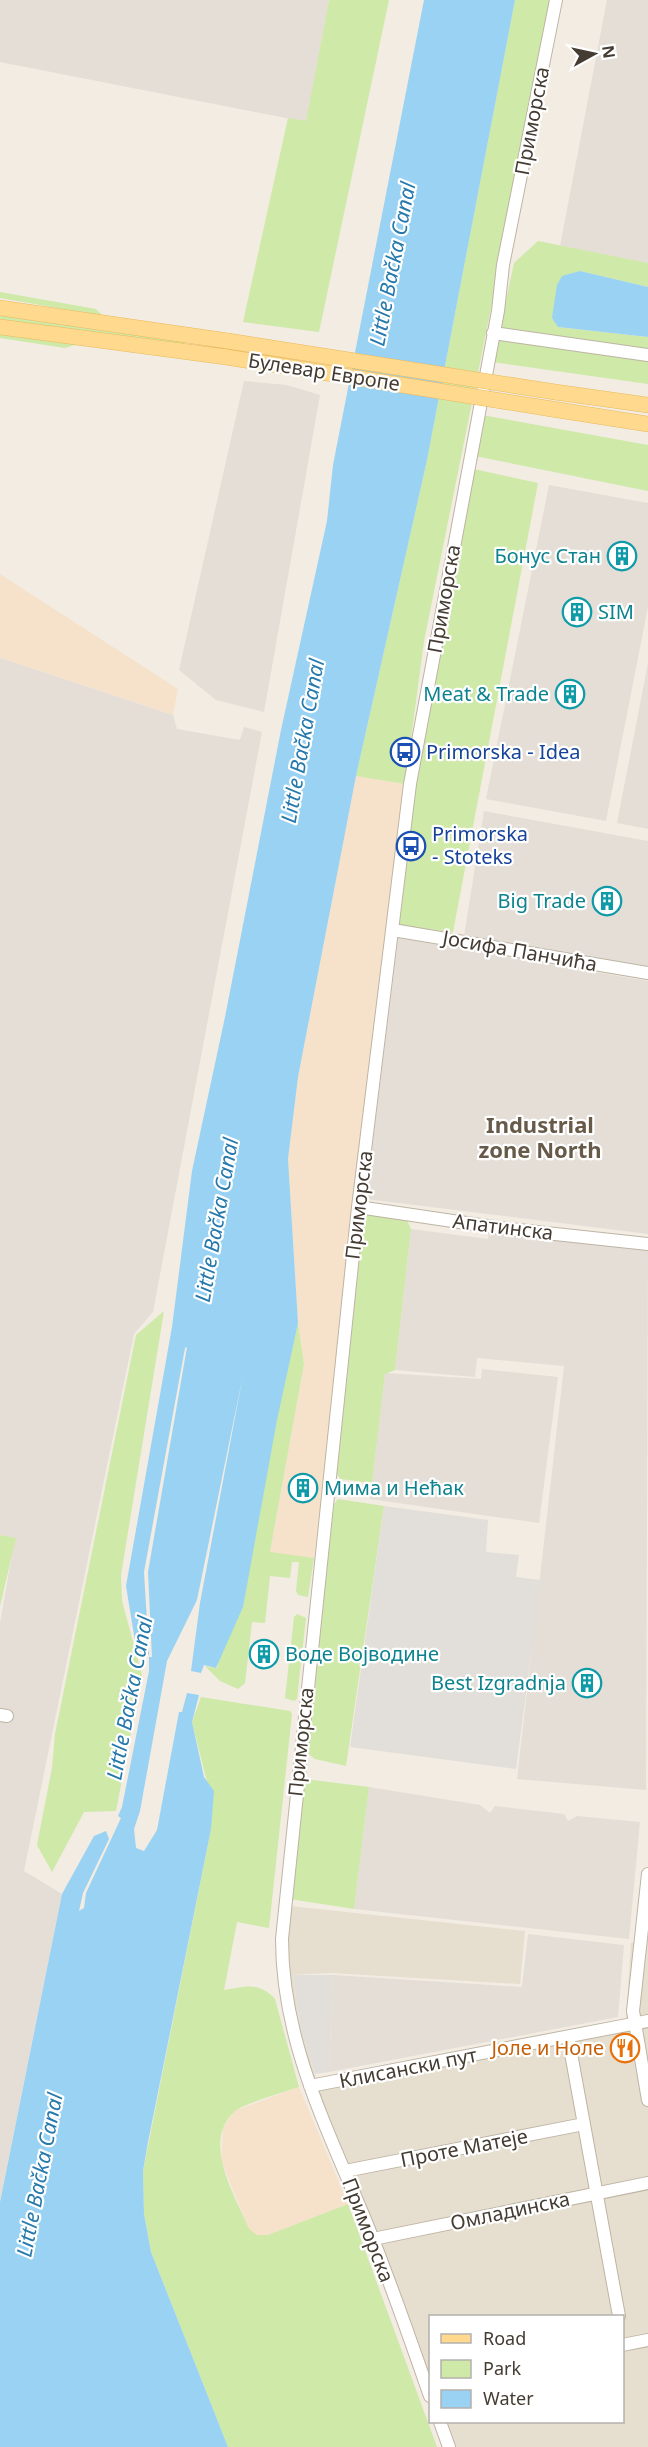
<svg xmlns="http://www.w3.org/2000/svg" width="648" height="2447" font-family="'Noto Sans',sans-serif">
  <rect width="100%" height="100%" fill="#f2ece2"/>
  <!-- residential -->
  <path fill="#e6decf" d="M290 1906 525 1931 520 1984 331 1973 293 1975 299 2021 316 2078 626 2019 631 1943 648 1940V2447H453L444 2422H622V2316H430V2383L316 2091 295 2022 286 1961Z"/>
  <!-- commercial -->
  <path fill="#f6e2cb" d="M0 574 178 689 173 715 0 658Z
    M356 776 405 784 314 1558 270 1553 304 1364 298 1323 288 1159 298 1077Z
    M299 2087 348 2204 268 2235H257L249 2230 221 2160 223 2128 234 2111Z"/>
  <!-- industrial -->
  <path fill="#e4ded7" d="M0 0H329L306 122 0 62Z
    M607 0H648V263L560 246Z
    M244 381 287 385 320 395 264 712 216 700 179 670Z
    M549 485 648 503V607L606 821 486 799Z
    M0 658 173 715 177 729 240 740 244 727 262 732 153 1312 134 1334 24 1871 62 1894 0 2201V1623L15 1538 0 1535Z
    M648 663V829L617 823Z
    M484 811 648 841V967L464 936Z
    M398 938 648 981V1234L366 1199Z
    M411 1229 488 1239 489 1231 648 1249 646 1790 517 1779 564 1366 477 1358 475 1377 395 1370Z
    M482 1369 558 1377 539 1523 370 1499 385 1373 481 1379Z
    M369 1787 480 1805 490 1813 495 1806 564 1814 568 1821 577 1816 640 1822 629 1939 354 1909Z
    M528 1934 624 1945 618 2017 329 2072 333 1975 522 1987Z"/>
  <!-- green -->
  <path fill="#cee9a8" d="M329 0H389L319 332 243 322 288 118 306 121Z
    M515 0H553L424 641 405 784 356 776 427 460Z
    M538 241 648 263V287L580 271 558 327 648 337V384L493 362 514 263Z
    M0 292 96 309 103 316 0 298Z
    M0 314 185 340 184 346 0 321Z
    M0 331 78 344 65 348 0 338Z
    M482 415 648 445V491L475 456Z
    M474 469 538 483 453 932 399 926 415 789Z
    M364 1214 407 1220 411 1229 395 1370 385 1374 372 1483 340 1479 336 1472Z
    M164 1311 121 1575 122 1601 142 1675 116 1811 84 1812 52 1872 37 1845 52 1768 55 1734 136 1335Z
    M298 1323 304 1364 270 1552 314 1558 308 1597 298 1595 296 1591 299 1562H292L290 1578 270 1576 265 1623 252 1622 245 1683 238 1689 220 1681 205 1666 217 1668Z
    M338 1499 384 1506 346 1766 315 1759 307 1753 334 1504Z
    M0 1535 16 1538 0 1606Z
    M297 1614 306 1618 297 1699 294 1701 285 1698 294 1617Z
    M201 1697 290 1711 292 1714 269 1928 237 1922 224 1990C246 1987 258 1981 275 1999L299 2087C285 2092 242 2104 234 2112 201 2143 236 2197 249 2229L257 2235H268L348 2204 437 2447H228L151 2252 144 2214 143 2171 211 1829 208 1786 192 1722Z
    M305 1779 369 1787 354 1909 290 1899Z"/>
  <!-- parking -->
  <path fill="#e2dfdb" d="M384 1506 488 1520 486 1552 519 1555 516 1577 541 1580 516 1769 350 1747Z
    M293 1975H333L329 2072 315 2074 300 2025Z"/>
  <!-- water -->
  <path fill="#99d2f3" d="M424 0H515L427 460 356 776 298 1077 288 1159 298 1323 277 1420 243 1607 216 1668 204 1665 201 1673 191 1671 200 1603 243 1375 197 1600 167 1661 140 1811 134 1829 136 1848 144 1851 157 1830 179 1712H182L187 1693 199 1695 192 1722 204 1777 214 1791 211 1829 148 2142 143 2171 144 2214 151 2252 228 2447H0V2202L62 1894 94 1836 106 1831 109 1839 83 1893 79 1911 84 1908 86 1893 121 1818 118 1816 122 1807 149 1671V1657H152L148 1572 187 1347 185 1348 144 1572 149 1655 137 1653 126 1586 172 1327 192 1171 225 1017 281 730 327 521 333 465Z
    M580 271 648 287V337L558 327 552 318 557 285 562 276Z"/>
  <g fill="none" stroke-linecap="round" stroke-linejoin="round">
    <!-- minor casing -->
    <g stroke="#beb4a4" stroke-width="14">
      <path id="minor" d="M493 333 648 355
        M393 930 648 973
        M358 1207 500 1228 648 1244
        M0 1715 7 1716
        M648 1874 633 2011 648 2100
        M568 2037 619 2316
        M310 2086 648 2021
        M345 2171 584 2124
        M373 2239 648 2183
        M622 2345 648 2340
        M430 2396C409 2336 388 2275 364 2217 326 2126 282 2040 282 1939L358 1207 410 784 498 311 503 265 556 0
        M440 2422 449 2447"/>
    </g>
    <!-- major casing -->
    <g stroke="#e9b859" stroke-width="16">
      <path id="major" d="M0 308 228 341
        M0 327 226 357
        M555 392 648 405
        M552 409 648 424"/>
    </g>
    <!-- minor -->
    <use href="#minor" stroke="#fff" stroke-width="12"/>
    <!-- major -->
    <use href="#major" stroke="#ffda8e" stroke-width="15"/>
    <!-- major-bridge casing -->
    <g stroke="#e9b859" stroke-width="16" stroke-linecap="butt">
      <path id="major-bridge" d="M228 341 555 392
        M226 357 552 409"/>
    </g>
    <!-- major-bridge -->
    <use href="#major-bridge" stroke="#ffda8e" stroke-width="15"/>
  </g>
  <!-- icons -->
  <defs>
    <g id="building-ring" transform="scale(1.5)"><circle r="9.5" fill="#fff" stroke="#0f9aa8" stroke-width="1.5"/><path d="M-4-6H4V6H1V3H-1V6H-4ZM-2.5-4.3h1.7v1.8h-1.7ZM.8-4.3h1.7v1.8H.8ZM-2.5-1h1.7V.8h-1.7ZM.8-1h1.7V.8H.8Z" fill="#0f9aa8"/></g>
    <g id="bus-ring" transform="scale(1.5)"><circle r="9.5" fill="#fff" stroke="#1a4fb4" stroke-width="1.5"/><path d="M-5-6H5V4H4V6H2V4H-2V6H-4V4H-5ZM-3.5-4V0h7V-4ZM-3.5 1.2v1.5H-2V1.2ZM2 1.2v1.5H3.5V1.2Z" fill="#1a4fb4"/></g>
    <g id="restaurant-ring" transform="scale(1.5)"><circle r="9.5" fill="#fff" stroke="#e8710a" stroke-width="1.5"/><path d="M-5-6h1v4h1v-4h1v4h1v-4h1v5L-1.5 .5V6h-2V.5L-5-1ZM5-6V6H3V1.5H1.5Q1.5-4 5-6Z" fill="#e8710a"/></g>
  </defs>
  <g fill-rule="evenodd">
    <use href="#building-ring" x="622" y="556"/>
    <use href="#building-ring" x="577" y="612"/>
    <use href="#building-ring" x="570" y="694"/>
    <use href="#bus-ring" x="405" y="752"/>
    <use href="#bus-ring" x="411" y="846"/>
    <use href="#building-ring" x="607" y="901"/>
    <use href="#building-ring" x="303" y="1488"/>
    <use href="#building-ring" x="264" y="1654"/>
    <use href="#building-ring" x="587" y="1683"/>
    <use href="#restaurant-ring" x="625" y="2048"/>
  </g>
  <g text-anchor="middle" stroke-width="4.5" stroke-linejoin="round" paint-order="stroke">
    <!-- street labels -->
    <g font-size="20" fill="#443c32" stroke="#fff">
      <text transform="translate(532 121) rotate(-79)" y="7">Приморска</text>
      <text transform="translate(324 372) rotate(9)" y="7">Булевар Европе</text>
      <text transform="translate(444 599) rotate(-80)" y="7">Приморска</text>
      <text transform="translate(520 951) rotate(10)" y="7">Јосифа Панчића</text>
      <text transform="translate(359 1205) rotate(-83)" y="7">Приморска</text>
      <text transform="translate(503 1227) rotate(7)" y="7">Апатинска</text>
      <text transform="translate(301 1742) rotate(-84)" y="7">Приморска</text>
      <text transform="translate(408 2068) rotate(-11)" y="7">Клисански пут</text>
      <text transform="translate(464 2148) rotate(-11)" y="7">Проте Матеје</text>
      <text transform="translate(510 2211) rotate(-12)" y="7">Омладинска</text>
      <text transform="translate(368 2230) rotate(69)" y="7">Приморска</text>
    </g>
    <!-- culture labels -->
    <g font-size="20" fill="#0d838f" stroke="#fff" text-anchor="end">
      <text x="601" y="563">Бонус Стан</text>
      <text x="598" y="619" text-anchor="start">SIM</text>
      <text x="549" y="701">Meat &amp; Trade</text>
      <text x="586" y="908">Big Trade</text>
      <text x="324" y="1495" text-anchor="start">Мима и Нећак</text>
      <text x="285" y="1661" text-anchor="start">Воде Војводине</text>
      <text x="566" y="1690">Best Izgradnja</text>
    </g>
    <!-- transit labels -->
    <g font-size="20" fill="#164399" stroke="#fff" text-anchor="start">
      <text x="426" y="759">Primorska - Idea</text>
      <text x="432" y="841">Primorska<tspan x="432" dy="23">- Stoteks</tspan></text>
    </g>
    <!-- food labels -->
    <g font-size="20" fill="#c56008" stroke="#fff" text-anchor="end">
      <text x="604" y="2055">Јоле и Ноле</text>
    </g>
    <!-- water labels -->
    <g font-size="21" font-style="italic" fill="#2679ac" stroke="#fff">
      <text transform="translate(393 264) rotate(-79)" y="7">Little Bačka Canal</text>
      <text transform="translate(303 741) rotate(-80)" y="7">Little Bačka Canal</text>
      <text transform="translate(217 1220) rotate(-80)" y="7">Little Bačka Canal</text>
      <text transform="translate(130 1698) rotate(-79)" y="7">Little Bačka Canal</text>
      <text transform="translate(40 2175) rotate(-79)" y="7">Little Bačka Canal</text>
    </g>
    <!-- quarter labels -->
    <g font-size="22" font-weight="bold" fill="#675a49" stroke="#fff">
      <text x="540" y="1133">Industrial<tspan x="540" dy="25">zone North</tspan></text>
    </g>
  </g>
  <!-- legend -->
  <rect x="429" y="2315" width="195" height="108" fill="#ffffff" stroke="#b4b1ad" stroke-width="1.5"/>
  <rect x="441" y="2334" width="30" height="9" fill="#ffda8e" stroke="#b4b1ad" stroke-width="1.5"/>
  <text x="483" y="2345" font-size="18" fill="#443c32">Road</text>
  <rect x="441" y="2360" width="30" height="18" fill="#cee9a8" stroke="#b4b1ad" stroke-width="1.5"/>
  <text x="483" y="2375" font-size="18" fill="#443c32">Park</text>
  <rect x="441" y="2390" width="30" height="18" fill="#99d2f3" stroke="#b4b1ad" stroke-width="1.5"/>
  <text x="483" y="2405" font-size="18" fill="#443c32">Water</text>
  <!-- north arrow -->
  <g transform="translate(594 54) rotate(82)" stroke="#ffffff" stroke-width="4.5" paint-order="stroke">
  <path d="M0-4.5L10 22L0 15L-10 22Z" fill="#443c32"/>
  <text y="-9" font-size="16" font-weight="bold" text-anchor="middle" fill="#443c32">N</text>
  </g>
</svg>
